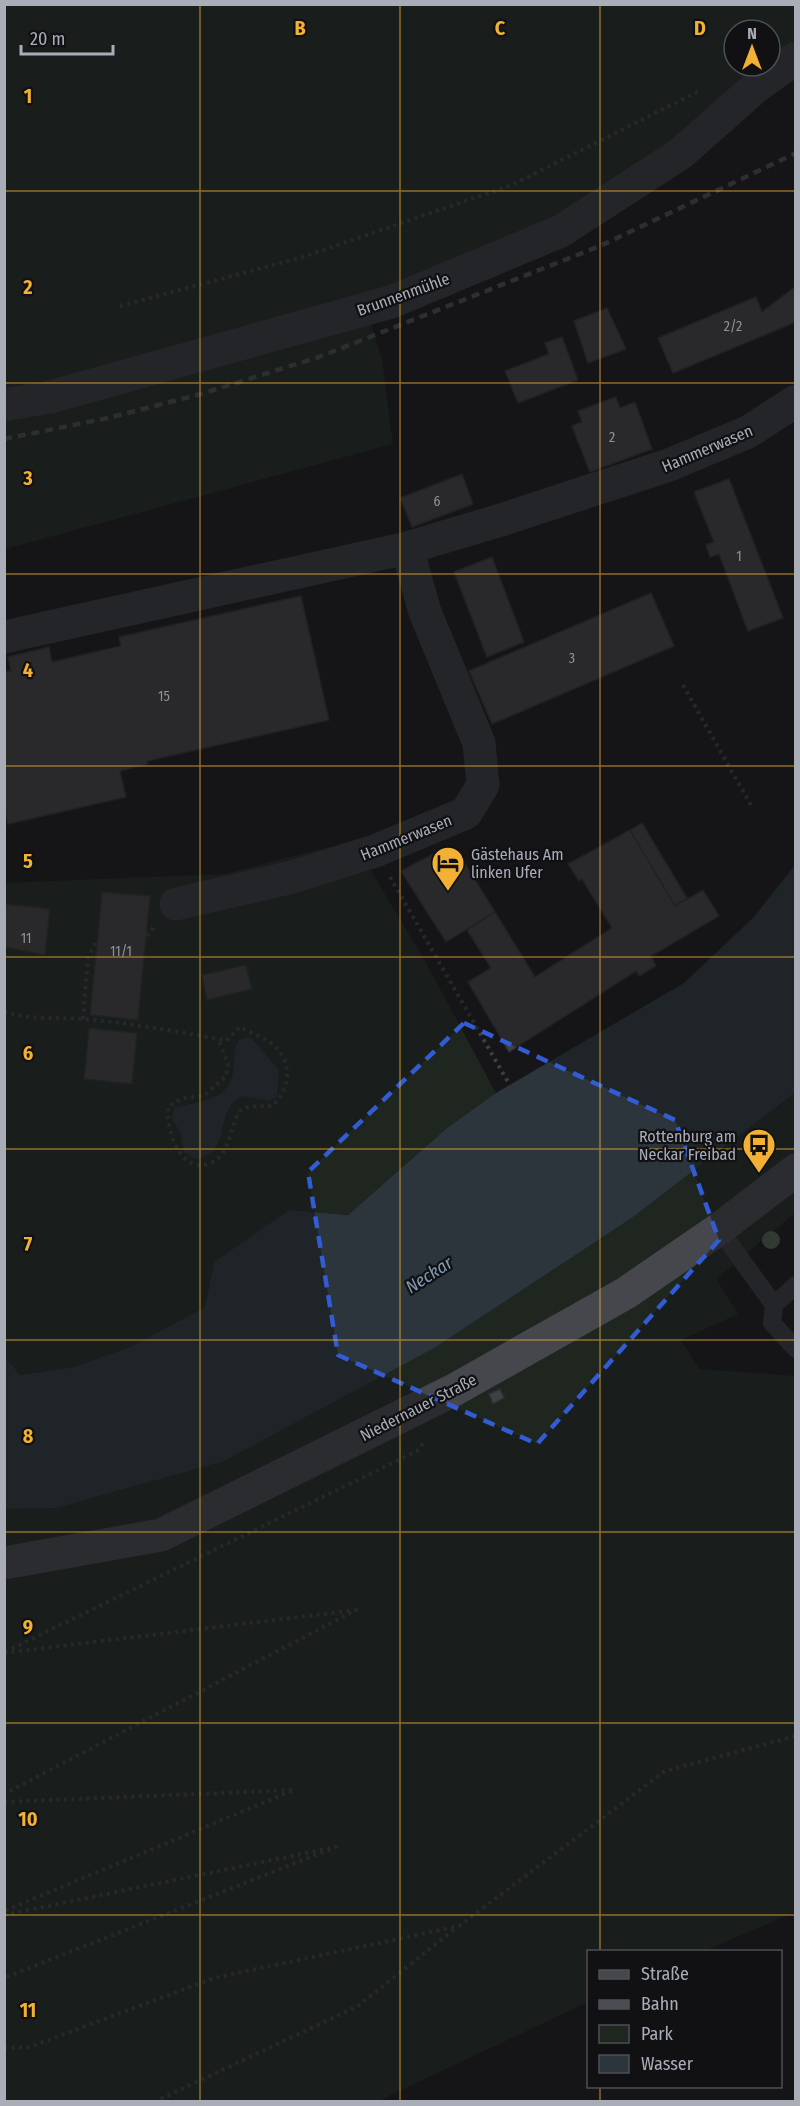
<svg xmlns="http://www.w3.org/2000/svg" width="800" height="2106" font-family="'Fira Sans Condensed',sans-serif">
  <rect width="100%" height="100%" fill="#161618"/>
  <!-- green -->
  <path fill="#1e261f" d="M5 5H795V40L770 63V30H734V66H766L647 162 550 218 363 298 382 360 393 444 5 549Z
    M353 841 425 961 496 1093 447 1128 348 1215 289 1210 214 1262 205 1307 130 1347 74 1367 20 1375 4 1357V883L224 874Z
    M795 1093V1213L716 1279 738 1314 681 1340 699 1369 795 1376V1912L704 1951 588 1952V2002L378 2101H5L4 1509 56 1508 633 1217Z"/>
  <!-- water -->
  <path fill="#2c353c" d="M795 865V1093L633 1217 434 1348 224 1461 56 1508 5 1509V1357L20 1375 74 1367 130 1347 205 1307 214 1262 289 1210 348 1215 447 1128 496 1093 684 983 754 917Z
    M250 1037 279 1070 277 1097 268 1101 242 1096C239 1099 233 1102 231 1105 216 1127 229 1151 196 1159L184 1152 180 1131 172 1120 174 1108C201 1100 231 1102 234 1067 235 1056 233 1049 239 1040Z"/>
  <!-- building -->
  <path fill="#404145" stroke="#303034" stroke-width="1.5" d="M796 286V322L673 373 658 338 756 297 762 312Z
    M607 308 626 349 588 363 574 321Z
    M562 337 578 380 518 403 505 371 549 354 545 343Z
    M616 397 620 408 635 402 652 449 590 472 572 426 582 422 578 411Z
    M462 474 473 504 412 527 400 498Z
    M729 479 783 618 748 631 719 554 710 557 706 545 714 542 694 492Z
    M492 557 524 642 487 657 454 572Z
    M651 593 674 646 492 724 469 671Z
    M301 596 329 720 147 761 148 764 120 771 126 797 8 824 4 808V672L11 671 8 657 49 647 52 662 121 646 119 637Z
    M642 823 687 898 675 906 630 830Z
    M630 830 675 906 703 890 719 916 651 956 656 966 639 976 636 971 509 1052 468 982 491 968 467 930 495 912 535 977 612 928 582 879 579 881 568 864Z
    M439 851 446 860 458 852 495 912 446 942 401 871Z
    M102 892 150 896 138 1020 90 1015Z
    M4 904 50 909 45 955 4 947Z
    M246 965 252 989 207 1000 202 975Z
    M89 1028 137 1033 132 1084 84 1079Z
    M500 1389 504 1398 493 1404 489 1394Z"/>
  <g fill="none" stroke-linecap="round" stroke-linejoin="round">
    <!-- path -->
    <path stroke="#3d3f44" stroke-width="4" stroke-dasharray="3 4.5" stroke-linecap="butt" d="M120 306 303 257 512 185 701 90
      M683 685 752 807
      M390 877 508 1082
      M147 936 155 926
      M4 1012C29 1020 56 1017 82 1019 127 1022 173 1031 218 1039L226 1041 240 1027C250 1032 262 1037 271 1043 293 1061 292 1088 272 1106 264 1107 246 1104 240 1111 229 1126 232 1153 211 1163 181 1177 164 1127 169 1106L183 1098 204 1096 226 1076 228 1064 218 1039
      M83 1019 88 957 97 941
      M5 1652 417 1451 424 1442
      M4 1653 356 1610 4 1794
      M4 1802 294 1790 4 1911
      M4 1915 336 1847 4 1978
      M4 2048 30 2047 214 1978 459 1926 665 1771 796 1736
      M154 2102 358 2006 456 1928"/>
    <!-- lane -->
    <path stroke="#37383d" stroke-width="18" d="M719 1229 774 1305
      M796 1285 774 1305 772 1323 796 1349"/>
    <!-- street -->
    <path stroke="#37383d" stroke-width="33" d="M4 405 50 397 391 302 561 231 680 154 757 86 796 58
      M4 637 407 548 501 520 669 465 748 432 796 401
      M176 904 289 878 375 851 466 813 483 785 479 743 425 612 407 548"/>
    <!-- secondary -->
    <path stroke="#45474d" stroke-width="33" d="M4 1563 161 1535 454 1390 626 1293 719 1229 796 1170"/>
    <!-- rail -->
    <path stroke="#4a4c52" stroke-width="4.5" stroke-dasharray="8 6" stroke-linecap="butt" d="M4 439 108 418 201 394 319 357 600 246 796 153"/>
  </g>
  <!-- trees -->
  <circle fill="#506452" cx="771" cy="1240" r="9"/>
  <!-- marked area -->
  <path d="M0 0H800V2106H0ZM464 1023 675 1120 719 1240 537 1444 338 1355 308 1172Z" fill="#161618" fill-opacity=".55" fill-rule="evenodd"/>
  <path fill="none" stroke="#325cd3" stroke-width="4.5" stroke-dasharray="12 8" stroke-linejoin="round" d="M464 1023 675 1120 719 1240 537 1444 338 1355 308 1172Z"/>
  <!-- grid -->
  <path fill="none" stroke="#f2b134" stroke-width="1.5" stroke-opacity="0.55" d="M200 4V2102M400 4V2102M600 4V1952M4 191H796M4 383H796M4 574H796M4 766H796M4 957H796M4 1149H796M4 1340H796M4 1532H796M4 1723H796M4 1915H796M600 2086V2102"/>
  <!-- icons -->
  <defs>
    <g id="hotel-pin" transform="scale(1.725)"><path d="M0 17L-7.5 6A9.5 9.5 0 1 1 7.5 6Z" fill="#f2b134" stroke="#111113"/><path d="M-6-4.5h1.5V1H6V5H4.5V3h-9V5H-6ZM-4 0a1.8 1.8 0 1 1 3.6 0ZM.5 0V-2.5h3Q6-2.5 6 0Z" fill="#111"/></g>
    <g id="bus-pin" transform="scale(1.725)"><path d="M0 17L-7.5 6A9.5 9.5 0 1 1 7.5 6Z" fill="#f2b134" stroke="#111113"/><path d="M-5-6H5V4H4V6H2V4H-2V6H-4V4H-5ZM-3.5-4V0h7V-4ZM-3.5 1.2v1.5H-2V1.2ZM2 1.2v1.5H3.5V1.2Z" fill="#111"/></g>
  </defs>
  <g fill-rule="evenodd">
    <use href="#hotel-pin" x="448" y="863"/>
    <use href="#bus-pin" x="759" y="1145"/>
  </g>
  <g text-anchor="middle" stroke-width="4.5" stroke-linejoin="round" paint-order="stroke">
    <!-- number labels -->
    <g font-size="14" fill="#8e929b">
      <text x="733" y="331">2/2</text>
      <text x="612" y="442">2</text>
      <text x="437" y="506">6</text>
      <text x="739" y="561">1</text>
      <text x="572" y="663">3</text>
      <text x="164" y="701">15</text>
      <text x="26" y="943">11</text>
      <text x="121" y="956">11/1</text>
    </g>
    <!-- street labels -->
    <g font-size="16" fill="#a8adb8" stroke="#111113">
      <text transform="translate(403 294) rotate(-20)" y="6">Brunnenmühle</text>
      <text transform="translate(707 448) rotate(-23)" y="6">Hammerwasen</text>
      <text transform="translate(406 837) rotate(-22)" y="6">Hammerwasen</text>
      <text transform="translate(418 1407) rotate(-27)" y="6">Niedernauer Straße</text>
    </g>
    <!-- poi labels -->
    <g font-size="16" fill="#a8adb8" stroke="#111113" text-anchor="start">
      <text x="471" y="860">Gästehaus Am<tspan x="471" dy="18">linken Ufer</tspan></text>
      <text x="736" y="1142" text-anchor="end">Rottenburg am<tspan x="736" dy="18">Neckar Freibad</tspan></text>
    </g>
    <!-- water labels -->
    <g font-size="18" font-style="italic" fill="#7f9bb3" stroke="#111113">
      <text transform="translate(429 1275) rotate(-33)" y="6">Neckar</text>
    </g>
  </g>
  <g font-size="20" text-anchor="middle" font-weight="bold" fill="#f2b134" stroke="#111113" stroke-width="4.5" stroke-linejoin="round" paint-order="stroke">
    <text x="300" y="35">B</text>
    <text x="500" y="35">C</text>
    <text x="700" y="35">D</text>
    <text x="28" y="103">1</text>
    <text x="28" y="294">2</text>
    <text x="28" y="485">3</text>
    <text x="28" y="677">4</text>
    <text x="28" y="868">5</text>
    <text x="28" y="1060">6</text>
    <text x="28" y="1251">7</text>
    <text x="28" y="1443">8</text>
    <text x="28" y="1634">9</text>
    <text x="28" y="1826">10</text>
    <text x="28" y="2017">11</text>
  </g>
  <!-- border -->
  <rect width="800" height="2106" fill="none" stroke="#a8adb8" stroke-width="12"/>
  <!-- legend -->
  <rect x="587" y="1950" width="195" height="138" fill="#111113" stroke="#4d4f55" stroke-width="1.5"/>
  <rect x="599" y="1970" width="30" height="9" fill="#45474d" stroke="#4d4f55" stroke-width="1.5"/>
  <text x="641" y="1980" font-size="18" fill="#a8adb8">Straße</text>
  <rect x="599" y="2000" width="30" height="9" fill="#4a4c52" stroke="#4d4f55" stroke-width="1.5"/>
  <text x="641" y="2010" font-size="18" fill="#a8adb8">Bahn</text>
  <rect x="599" y="2025" width="30" height="18" fill="#1e261f" stroke="#4d4f55" stroke-width="1.5"/>
  <text x="641" y="2040" font-size="18" fill="#a8adb8">Park</text>
  <rect x="599" y="2055" width="30" height="18" fill="#2c353c" stroke="#4d4f55" stroke-width="1.5"/>
  <text x="641" y="2070" font-size="18" fill="#a8adb8">Wasser</text>
  <!-- north arrow -->
  <g transform="translate(752 48)"><circle r="28" fill="#111113" stroke="#4d4f55" stroke-width="1.5"/>
  <path d="M0-4.5L10 22L0 15L-10 22Z" fill="#f2b134"/>
  <text y="-9" font-size="16" font-weight="bold" text-anchor="middle" fill="#a8adb8">N</text>
  </g>
  <!-- scale -->
  <path d="M21 45v9h92v-9" fill="none" stroke="#a8adb8" stroke-width="3"/>
  <text x="30" y="45" font-size="18" fill="#a8adb8" stroke="#111113" stroke-width="4.5" paint-order="stroke">20 m</text>
</svg>
